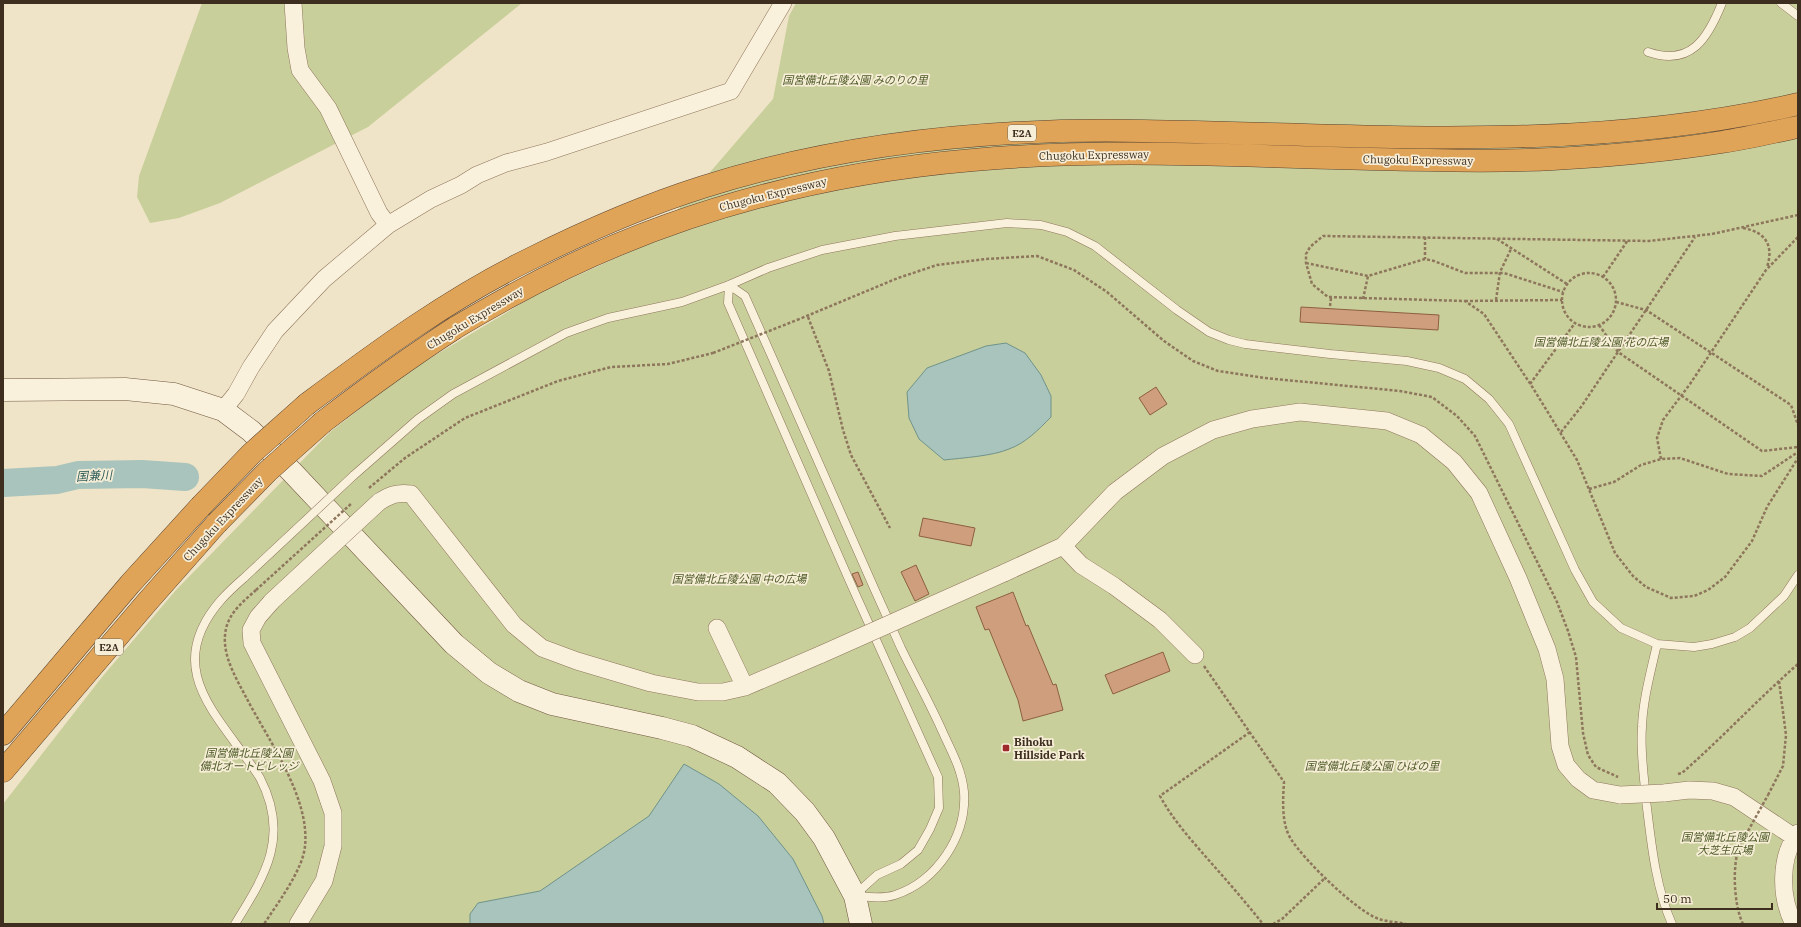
<svg xmlns="http://www.w3.org/2000/svg" width="1801" height="927" font-family="'IBM Plex Serif','Noto Sans JP',serif">
  <rect width="100%" height="100%" fill="#f0e4c8"/>
  <!-- green -->
  <path fill="#c9cf9b" d="M202 3H522L368 127 220 203 179 218 150 223 137 197 139 176Z
    M796 3H1798V924H3V804L102 677 176 590 330 432 409 371 539 293 649 243 773 99 789 16Z"/>
  <!-- water -->
  <path fill="#a9c4bc" stroke="#6f938a" d="M1006 343 1025 353 1041 375 1051 396V417C1039 429 1026 443 1009 449 993 456 962 458 944 460L919 439 909 418 907 392 927 368 986 346Z
    M684 764 719 784 758 816 793 859 822 916 824 924H470V914L478 903 540 891 649 816Z"/>
  <g fill="none" stroke-linecap="round" stroke-linejoin="round">
    <!-- river -->
    <path stroke="#a9c4bc" stroke-width="28" d="M3 483 57 480 78 475 142 474 185 477"/>
  </g>
  <!-- building -->
  <path fill="#cf9f7d" stroke="#8d5f41" d="M1301 307 1439 315 1438 330 1300 322Z
    M1156 387 1167 404 1150 415 1139 398Z
    M923 518 975 528 971 546 919 536Z
    M916 565 929 594 915 601 901 572Z
    M858 572 863 585 858 587 852 574Z
    M1013 592 1026 626 1028 625 1053 685 1056 684 1063 710 1023 721 1018 700 989 629 985 630 976 607Z
    M1163 652 1170 671 1113 694 1105 675Z"/>
  <g fill="none" stroke-linecap="round" stroke-linejoin="round">
    <!-- lane casing -->
    <g stroke="#8d765c" stroke-width="9">
      <path id="lane" d="M1781 3 1798 16
        M1648 52C1691 67 1708 38 1722 3
        M729 285 745 296C797 413 848 531 901 648 915 677 931 705 944 735 953 754 962 771 964 792 967 836 937 881 895 895 883 899 868 897 856 896
        M729 285 728 303 850 582 938 777 939 808 930 829 918 850 901 864 877 875 856 894
        M353 476 418 419 453 394 566 333 608 318 682 302 729 285 768 268 822 250 895 236 1007 223 1041 225 1067 232 1095 246 1177 310 1209 332 1229 340 1245 344 1330 354 1407 361 1439 368 1465 379 1489 399 1509 424 1575 570 1593 602 1621 628 1657 644 1694 647 1712 644 1735 637 1750 628 1784 596 1798 575
        M1657 644C1651 671 1643 699 1642 727 1640 751 1644 775 1646 800 1651 840 1655 886 1672 924
        M235 924C266 874 290 836 260 778 222 718 159 671 221 600 228 592 237 584 245 577"/>
    </g>
    <!-- street casing -->
    <g stroke="#8d765c" stroke-width="18">
      <path id="street" d="M293 3 296 48 300 70 328 108 379 213 388 225
        M223 410 236 394 251 367 275 331 324 279 388 225 431 199 461 185 477 175 506 163 547 152 731 91 783 3
        M379 502C390 495 397 492 411 494L514 625 542 648 577 661 651 683 698 692H723L745 687 822 654
        M1063 546 1081 565 1114 586 1160 620 1195 655
        M1004 573 1063 546 1115 492 1163 456 1213 430 1252 419 1300 412 1387 421 1421 435 1454 462 1479 493 1518 578 1547 649 1555 679 1560 746 1566 765 1578 779 1593 790 1620 795
        M272 601 258 617 251 630 252 643 322 781 333 813V846L324 881 298 924
        M717 628 745 687
        M1664 793 1689 790 1713 791 1734 797 1794 837
        M1794 924C1780 898 1779 857 1798 833"/>
    </g>
    <!-- secondary casing -->
    <g stroke="#6f573f" stroke-width="23">
      <path id="secondary" d="M3 390 125 389 174 394 223 410 251 431 292 472 454 644 489 673 519 691 552 704 662 728 692 736 737 757 777 783 805 812 824 838 855 896 861 924"/>
    </g>
    <!-- highway casing -->
    <g stroke="#5b4430" stroke-width="23">
      <path id="highway" d="M307 404C378 351 450 298 530 259 586 231 643 206 703 187 845 142 995 128 1143 131 1362 134 1583 154 1798 104
        M323 422C366 389 410 357 455 328 473 317 491 307 509 297 654 217 808 174 973 160 1124 146 1277 159 1429 160 1470 161 1512 161 1553 159 1609 156 1666 151 1722 142 1748 138 1773 132 1798 127
        M3 734 130 584 200 507
        M3 771 148 601 217 523"/>
    </g>
    <!-- path -->
    <path stroke="#8d765c" stroke-width="2.5" stroke-dasharray="3 2" stroke-linecap="butt" d="M1798 215 1712 234 1649 241 1323 236 1310 247 1306 254V263L1312 284 1328 297 1465 301 1484 314 1533 388 1577 460 1615 553 1633 576 1646 587 1671 598 1694 596 1708 590 1725 577 1752 541 1767 507 1798 458
      M1743 228C1766 232 1774 246 1767 267
      M1425 237V259
      M1497 239 1567 284
      M1306 263 1368 276 1425 259 1434 261 1465 273H1504L1563 292
      M1562 300a27 27 0 1 1 54 0a27 27 0 1 1-54 0Z
      M1603 277 1628 240
      M1363 299 1368 276
      M1496 300 1500 272 1511 249
      M1465 301 1562 300
      M1616 302 1646 310 1791 405 1798 425
      M1330 306 1331 298
      M808 317 829 371 843 430 851 455 890 528
      M797 320 898 278 937 265 986 259 1037 256 1074 270 1107 292 1164 341 1193 361 1218 371 1265 378 1400 391 1432 397 1457 416 1475 436 1557 602 1568 631 1576 657 1583 733 1588 755 1596 767 1618 777
      M1599 325 1618 352 1762 451 1798 447
      M1530 384 1575 323
      M1561 432 1581 407 1695 237
      M1661 459 1657 438 1663 420 1690 384 1766 270 1798 237
      M369 488 405 458 465 418 558 381 611 367 668 364 713 353
      M1589 489 1614 482 1641 465 1661 459 1680 458 1728 474 1762 476 1798 452
      M256 590C245 600 232 610 227 625 219 651 235 676 247 699 269 741 310 798 305 846 303 870 277 904 264 924
      M1204 666 1284 782C1283 798 1281 824 1291 839 1303 859 1357 912 1379 919 1388 922 1398 922 1406 924
      M1250 732 1160 796C1174 822 1194 843 1213 865 1230 884 1247 904 1263 924
      M1678 774 1682 773C1722 738 1758 699 1798 664
      M1768 795 1783 766 1786 735 1779 681
      M1273 924 1282 919 1325 878
      M1743 924C1734 906 1732 867 1739 847 1741 842 1745 836 1748 831"/>
    <!-- lane -->
    <use href="#lane" stroke="#faf1dc" stroke-width="8"/>
    <!-- street -->
    <use href="#street" stroke="#faf1dc" stroke-width="17"/>
    <!-- secondary -->
    <use href="#secondary" stroke="#faf1dc" stroke-width="22"/>
    <!-- highway -->
    <use href="#highway" stroke="#e0a458" stroke-width="22"/>
    <!-- lane-bridge casing -->
    <g stroke="#8d765c" stroke-width="9" stroke-linecap="butt">
      <path id="lane-bridge" d="M245 577 353 476"/>
    </g>
    <!-- street-bridge casing -->
    <g stroke="#8d765c" stroke-width="18" stroke-linecap="butt">
      <path id="street-bridge" d="M272 601 379 502
        M822 654 1004 573
        M1620 795 1664 793"/>
    </g>
    <!-- highway-bridge casing -->
    <g stroke="#5b4430" stroke-width="23" stroke-linecap="butt">
      <path id="highway-bridge" d="M200 507 252 453 307 404
        M217 523 268 471 323 422"/>
    </g>
    <!-- path-bridge -->
    <path stroke="#8d765c" stroke-width="2.5" stroke-dasharray="3 2" stroke-linecap="butt" d="M713 353 797 320
      M256 590 352 503
      M1748 831 1768 795"/>
    <!-- lane-bridge -->
    <use href="#lane-bridge" stroke="#faf1dc" stroke-width="8"/>
    <!-- street-bridge -->
    <use href="#street-bridge" stroke="#faf1dc" stroke-width="17"/>
    <!-- highway-bridge -->
    <use href="#highway-bridge" stroke="#e0a458" stroke-width="22"/>
  </g>
  <!-- markers -->
  <rect fill="#9e2a2b" stroke="#f7eed8" stroke-width="1.5" x="1002" y="744" width="8" height="8" rx="2"/>
  <g text-anchor="middle" stroke-width="3.5" stroke-linejoin="round" paint-order="stroke">
    <!-- shield labels -->
    <g fill="#f7eed8" stroke="#756857" stroke-width="1">
      <rect x="1008" y="125" width="28" height="16" rx="3"/>
      <rect x="95" y="639" width="28" height="16" rx="3"/>
    </g>
    <g font-size="10" font-weight="bold" fill="#3d2e20">
      <text x="1022" y="137">E2A</text>
      <text x="109" y="651">E2A</text>
    </g>
    <!-- park labels -->
    <g font-size="11" font-style="italic" fill="#4d5a26" stroke="#f7eed8">
      <text x="855" y="84">国営備北丘陵公園 みのりの里</text>
      <text x="1601" y="346">国営備北丘陵公園 花の広場</text>
      <text x="739" y="583">国営備北丘陵公園 中の広場</text>
      <text x="249" y="757">国営備北丘陵公園<tspan x="249" dy="13">備北オートビレッジ</tspan></text>
      <text x="1372" y="770">国営備北丘陵公園 ひばの里</text>
      <text x="1725" y="841">国営備北丘陵公園<tspan x="1725" dy="13">大芝生広場</tspan></text>
    </g>
    <!-- street labels -->
    <g font-size="11" fill="#3d2e20" stroke="#f7eed8">
      <text transform="translate(1094 155) rotate(-1)" y="4">Chugoku Expressway</text>
      <text transform="translate(1418 160) rotate(1)" y="4">Chugoku Expressway</text>
      <text transform="translate(773 194) rotate(-14)" y="4">Chugoku Expressway</text>
      <text transform="translate(475 318) rotate(-31)" y="4">Chugoku Expressway</text>
      <text transform="translate(223 519) rotate(-47)" y="4">Chugoku Expressway</text>
    </g>
    <!-- poi labels -->
    <g font-size="11" font-weight="bold" fill="#3d2e20" stroke="#f7eed8" text-anchor="start">
      <text x="1014" y="746">Bihoku<tspan x="1014" dy="13">Hillside Park</tspan></text>
    </g>
    <!-- water labels -->
    <g font-size="12" font-style="italic" fill="#2f5d5a" stroke="#f7eed8">
      <text transform="translate(94 476) rotate(-3)" y="4">国兼川</text>
    </g>
  </g>
  <!-- border -->
  <rect width="1801" height="927" fill="none" stroke="#3d2e20" stroke-width="8"/>
  <!-- scale -->
  <path d="M1657 903v6h115v-6" fill="none" stroke="#3d2e20" stroke-width="2"/>
  <text x="1663" y="903" font-size="12" fill="#3d2e20" stroke="#f7eed8" stroke-width="3" paint-order="stroke">50 m</text>
</svg>
